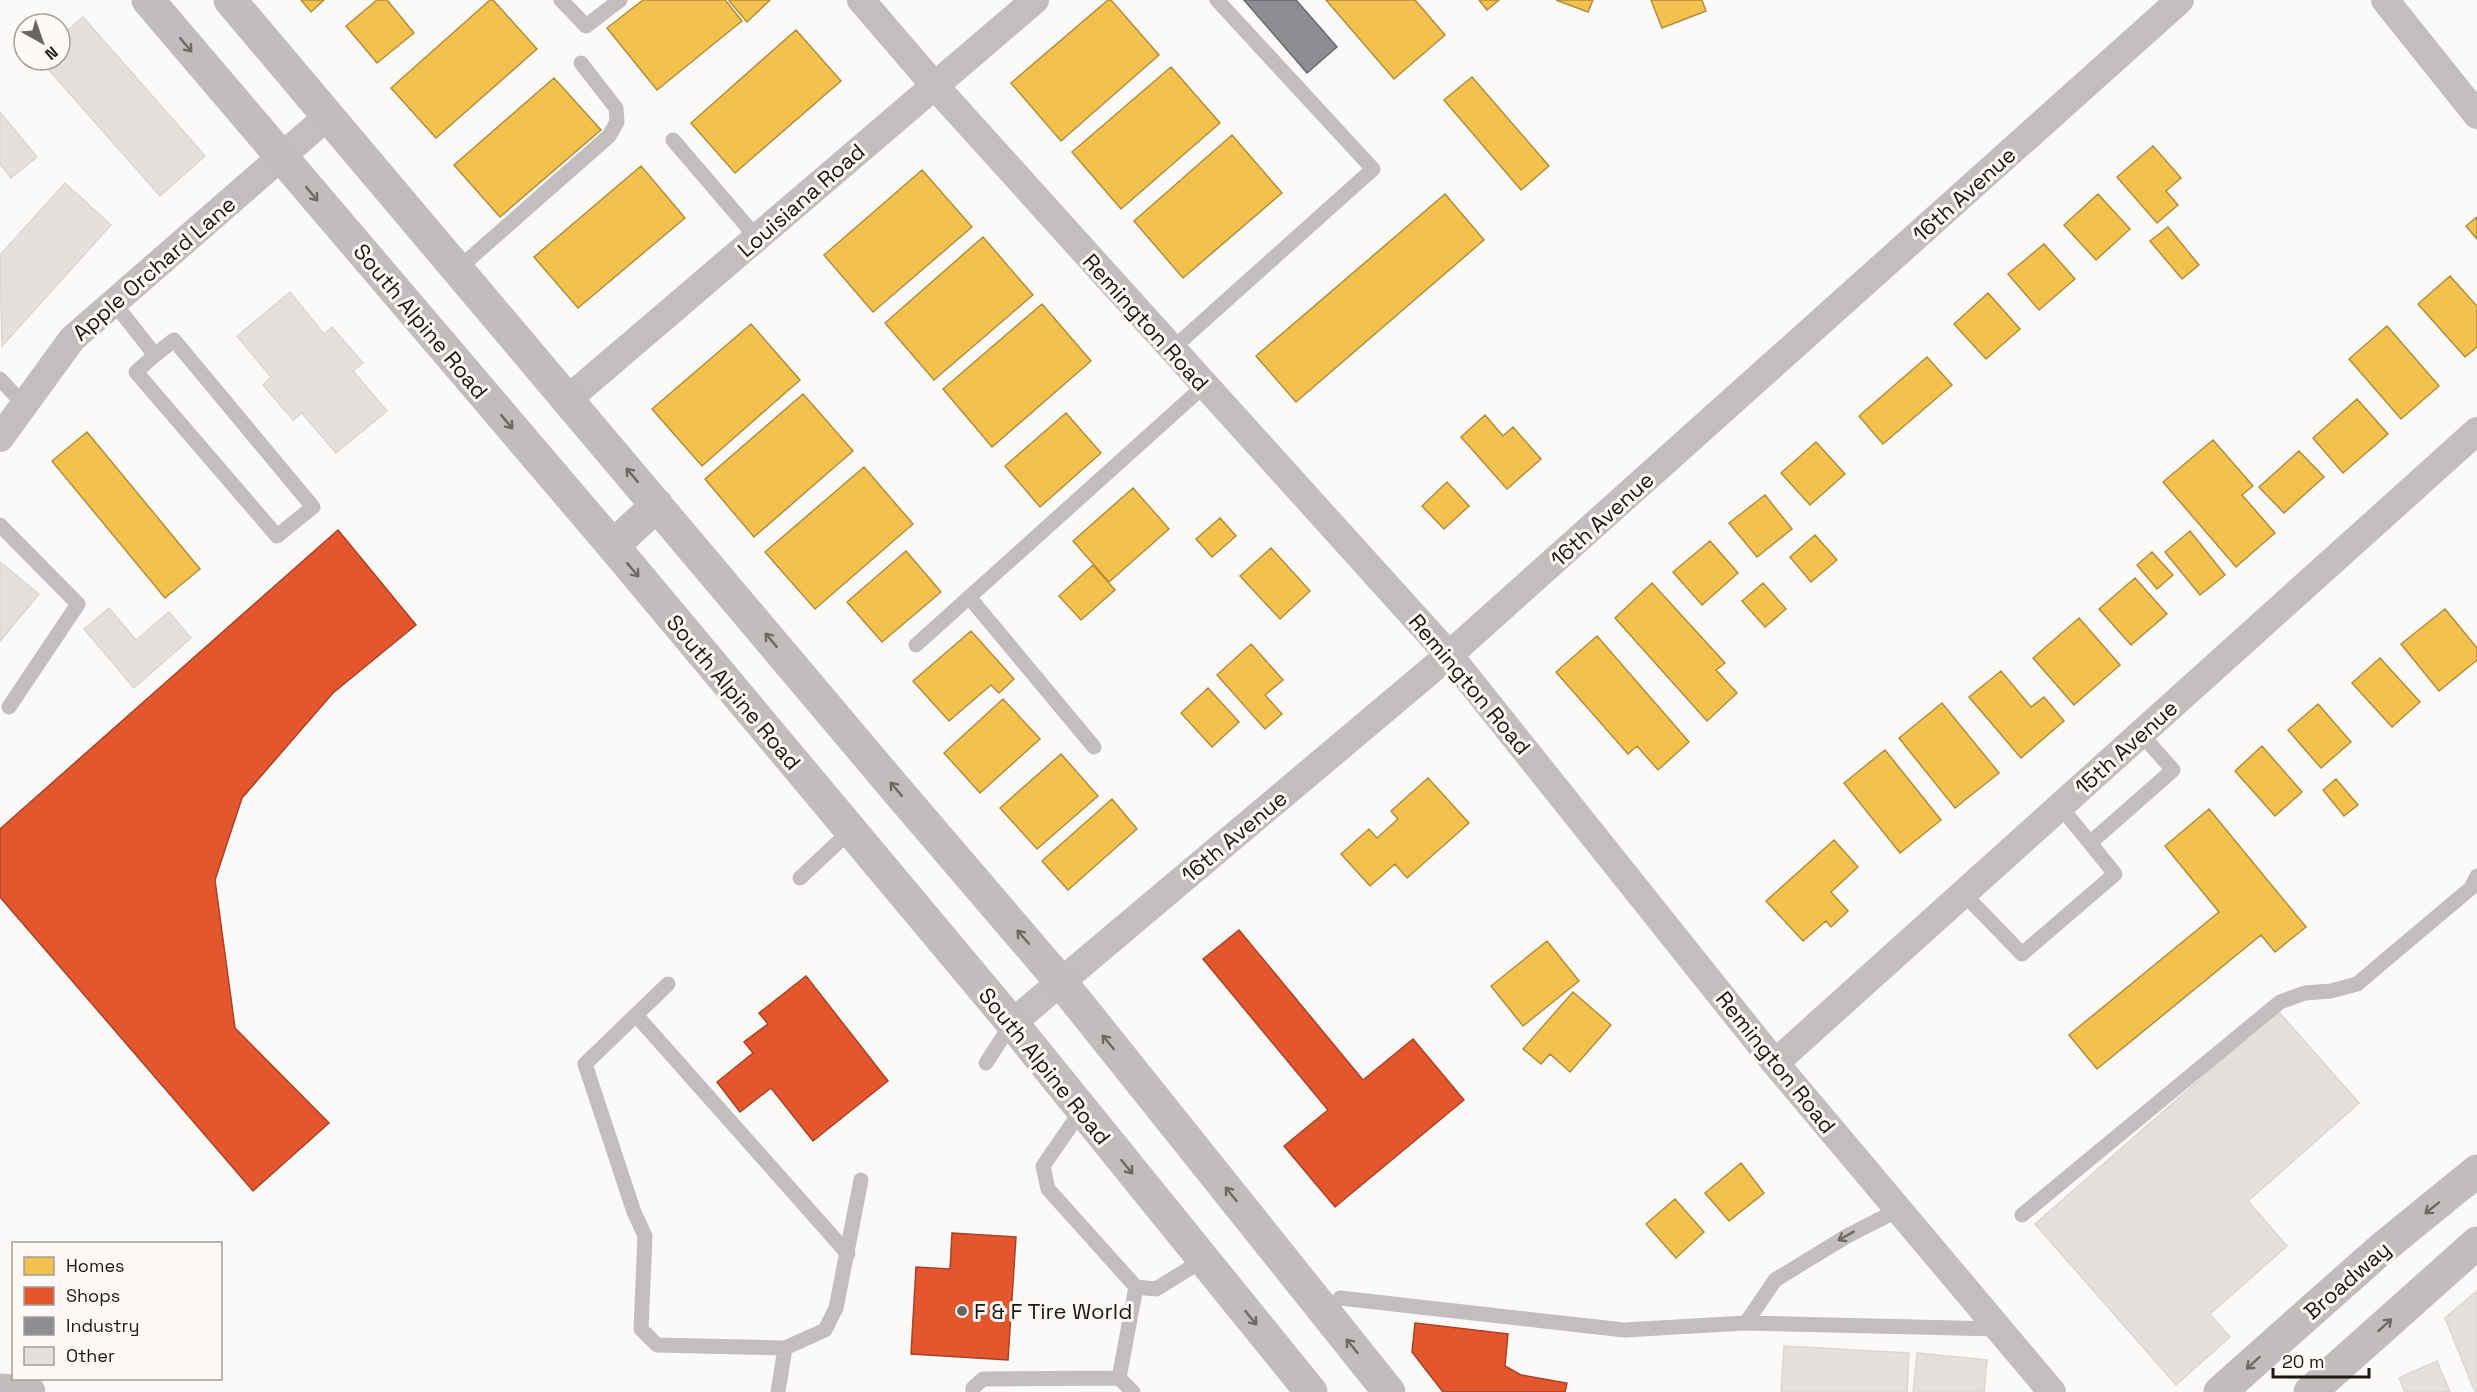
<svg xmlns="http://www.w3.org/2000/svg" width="2477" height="1392" font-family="'Space Grotesk',sans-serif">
  <rect width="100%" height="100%" fill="#fcfaf8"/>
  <!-- homes -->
  <path fill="#f2c14e" stroke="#b28d3b" stroke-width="1.5" d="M301 0H324L311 12Z
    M377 0H387L414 33 377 63 346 26Z
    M490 0H493L537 49 436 138 391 88Z
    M643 0H725L742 21 657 90 607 28Z
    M731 0H770L747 22 729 1Z
    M1108 0H1111L1159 55 1061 141 1011 83Z
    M1326 0H1415L1445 35 1394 79Z
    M1479 0H1499L1487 10Z
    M1556 0H1593L1588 12Z
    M1651 0H1702L1706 11 1662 28Z
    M796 30 841 81 735 173 691 123Z
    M1171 67 1220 123 1121 209 1072 152Z
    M1472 77 1549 166 1521 190 1444 100Z
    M554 78 601 130 500 217 454 165Z
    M1232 135 1282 193 1183 278 1134 221Z
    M2153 146 2181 178 2166 191 2178 205 2157 223 2117 177Z
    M641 166 685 218 578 308 534 257Z
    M922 170 972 227 873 312 824 255Z
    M1445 194 1484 240 1296 402 1256 356Z
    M2098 194 2130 229 2096 260 2064 225Z
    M2477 217V239L2466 226Z
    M2168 227 2199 265 2182 279 2150 241Z
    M983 237 1033 295 934 380 885 323Z
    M2044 244 2075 279 2039 310 2008 274Z
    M2450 276 2477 306V347L2465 357 2418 304Z
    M1988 293 2020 329 1986 359 1954 324Z
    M1042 304 1091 361 992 447 943 389Z
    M751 324 800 380 702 466 652 409Z
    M2387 326 2439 386 2401 419 2349 359Z
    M1927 357 1952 385 1883 444 1859 416Z
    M803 394 853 451 754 537 705 479Z
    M2357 399 2388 434 2343 473 2313 438Z
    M1066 413 1101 453 1040 507 1005 466Z
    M1485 415 1503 436 1513 427 1541 459 1507 489 1461 437Z
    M87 432 200 569 165 598 52 461Z
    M2213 440 2253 486 2242 495 2275 533 2236 567 2163 482Z
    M1816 442 1845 474 1810 505 1781 473Z
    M2299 451 2324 477 2284 513 2259 487Z
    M864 467 913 524 815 609 765 552Z
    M1447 482 1469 506 1444 529 1422 506Z
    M1133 488 1169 529 1109 582 1073 541Z
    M1765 495 1792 529 1757 557 1729 523Z
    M1220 518 1236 536 1212 557 1196 539Z
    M2190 531 2225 575 2200 595 2165 552Z
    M1815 535 1837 560 1811 582 1790 557Z
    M1710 541 1738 573 1702 605 1673 572Z
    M1271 548 1310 591 1280 619 1240 576Z
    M906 551 941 592 882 642 847 602Z
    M2152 552 2173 575 2157 589 2137 565Z
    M1093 565 1115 590 1081 620 1059 596Z
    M2135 578 2167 614 2131 645 2099 609Z
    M1652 583 1725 663 1716 670 1737 693 1707 721 1615 618Z
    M1763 583 1786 609 1765 627 1742 601Z
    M2445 609 2477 648V660L2439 691 2401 644Z
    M2079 618 2120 665 2074 705 2033 658Z
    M971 631 1014 679 999 693 991 685 949 721 913 681Z
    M1597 636 1689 742 1658 770 1637 746 1628 754 1556 672Z
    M1251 644 1283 680 1265 695 1282 714 1265 729 1217 675Z
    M2380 658 2420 702 2392 727 2352 683Z
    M2001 671 2031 707 2044 697 2064 721 2021 758 1969 697Z
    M1208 688 1239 722 1212 747 1181 713Z
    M1003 699 1040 739 980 793 944 753Z
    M1942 703 1999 773 1955 808 1899 738Z
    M2318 704 2351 742 2321 768 2288 730Z
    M2262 746 2302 792 2275 816 2235 771Z
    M1885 750 1941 820 1900 853 1844 783Z
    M1061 754 1098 796 1037 849 1000 808Z
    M1428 778 1469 823 1407 878 1395 864 1370 886 1341 854 1369 829 1377 838 1398 819 1391 811Z
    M2336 779 2358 805 2344 816 2323 790Z
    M1112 799 1137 829 1068 890 1042 861Z
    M2209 809 2306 927 2275 952 2261 935 2097 1069 2069 1035 2219 912 2165 846Z
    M1834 840 1858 867 1831 892 1848 911 1831 927 1826 921 1803 941 1766 901Z
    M1547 941 1579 981 1523 1026 1491 986Z
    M1573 992 1611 1025 1570 1072 1550 1054 1541 1064 1523 1049Z
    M1741 1163 1764 1193 1729 1221 1705 1193Z
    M1675 1199 1704 1232 1676 1258 1646 1224Z"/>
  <!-- shops -->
  <path fill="#e4572e" stroke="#a84325" stroke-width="1.5" d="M338 530 416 625 333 693 242 798 215 880 235 1028 329 1123 253 1191 0 897V829Z
    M1239 930 1363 1080 1413 1039 1464 1100 1335 1207 1284 1146 1328 1110 1203 959Z
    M806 976 888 1081 813 1141 771 1088 740 1112 717 1082 753 1053 744 1042 768 1024 759 1013Z
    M952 1233 1016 1237 1008 1360 911 1354 916 1267 950 1269Z
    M1415 1323 1508 1334 1505 1366 1521 1375 1567 1383 1565 1392H1443L1412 1352Z"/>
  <!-- industry -->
  <path fill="#8d8d92" stroke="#6b696b" stroke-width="1.5" d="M1244 0H1296L1337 47 1307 73Z"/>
  <!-- building -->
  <path fill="#e6e0dd" stroke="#dcd5d3" stroke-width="1.5" d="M83 17 205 156 160 196 40 60H60V37Z
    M0 112 37 157 11 178 0 164Z
    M65 183 111 225 2 346 0 255Z
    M290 292 324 334 332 327 363 363 353 371 387 411 336 453 302 413 293 420 263 385 271 377 237 336Z
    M0 562 39 594 0 641Z
    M109 608 136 640 169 612 191 638 134 688 84 629Z
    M2278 1011 2359 1103 2248 1201 2287 1246 2210 1314 2230 1337 2176 1385 2035 1224Z
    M2477 1291V1392H2475L2445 1318Z
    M1784 1346 1909 1353 1907 1392H1781Z
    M1917 1353 1987 1360 1984 1392H1913Z
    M2437 1361 2450 1392H2405L2399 1378Z"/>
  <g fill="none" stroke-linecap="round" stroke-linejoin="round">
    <!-- lane -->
    <path stroke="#c2bebe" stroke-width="15" d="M561 0 586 26 620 0
      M673 140 757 238
      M458 269 609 136 617 122 616 108 581 63
      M114 303 155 355 174 340 313 507 277 536 136 372 155 355
      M1171 350 1373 169 1217 0
      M0 379 24 405
      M0 525 78 604 9 707
      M969 597 1094 747
      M916 645 1204 386
      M2090 843 2173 770 2141 734
      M800 878 850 831
      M1963 893 2022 954 2115 874 2060 806
      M668 984 585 1064 634 1212 645 1236 641 1329 657 1345 785 1348
      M636 1015 848 1254
      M986 1063 1012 1023
      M1081 1111 1043 1166 1048 1189 1136 1287 1156 1289 1203 1260
      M2022 1215 2280 1002 2305 993 2331 991 2357 984 2471 888 2477 876
      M1340 1298 1624 1330 1746 1323 1998 1329
      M1746 1323 1775 1280 1847 1236 1898 1210
      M1119 1378 1136 1287
      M778 1392 785 1348 825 1330 836 1308 861 1180
      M973 1392V1388L983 1379 1119 1378 1133 1392"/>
    <!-- street -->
    <path stroke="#c2bebe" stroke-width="28" d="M861 0 934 85 1449 655 1775 1063 2052 1392
      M2385 0 2477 115
      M568 399 1035 0
      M0 438 72 339 328 116
      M1012 1023 1449 655 2180 0
      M1775 1063 2477 431"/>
    <!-- secondary -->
    <path stroke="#c1bdbc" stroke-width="33" d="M148 0 613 546 1012 1023 1311 1392
      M230 0 895 788 1061 982 1389 1392
      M613 546 657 505
      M0 1390 29 1392
      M2220 1392 2380 1250 2477 1171
      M2310 1392 2477 1243"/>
  </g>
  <!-- one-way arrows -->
  <defs><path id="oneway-shaft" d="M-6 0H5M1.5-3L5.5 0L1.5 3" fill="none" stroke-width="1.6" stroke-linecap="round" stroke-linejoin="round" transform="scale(1.5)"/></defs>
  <g stroke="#6f6966">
    <use href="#oneway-shaft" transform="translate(186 45) rotate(50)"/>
    <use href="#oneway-shaft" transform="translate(312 194) rotate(50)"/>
    <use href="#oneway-shaft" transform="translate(507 422) rotate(50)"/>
    <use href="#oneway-shaft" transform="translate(632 475) rotate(-130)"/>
    <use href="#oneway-shaft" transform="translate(633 570) rotate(50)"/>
    <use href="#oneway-shaft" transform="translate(771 640) rotate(-130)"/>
    <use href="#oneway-shaft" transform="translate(896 789) rotate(-130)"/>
    <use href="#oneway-shaft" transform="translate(1023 937) rotate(-131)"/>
    <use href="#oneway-shaft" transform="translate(1108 1042) rotate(-129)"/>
    <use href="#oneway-shaft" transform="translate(1127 1167) rotate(51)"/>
    <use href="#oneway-shaft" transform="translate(1231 1194) rotate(-129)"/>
    <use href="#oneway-shaft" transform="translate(2432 1208) rotate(141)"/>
    <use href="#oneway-shaft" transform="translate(1251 1318) rotate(51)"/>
    <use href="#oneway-shaft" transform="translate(2385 1325) rotate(-42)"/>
    <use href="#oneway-shaft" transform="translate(1352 1346) rotate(-129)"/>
    <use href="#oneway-shaft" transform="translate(2253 1363) rotate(138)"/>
  </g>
  <use stroke="#706a67" href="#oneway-shaft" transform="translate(1846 1236) rotate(151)"/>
  <!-- markers -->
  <circle fill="#6b6561" stroke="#fef9f6" stroke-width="2" cx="962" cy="1311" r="6"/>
  <g text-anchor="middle" stroke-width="6" stroke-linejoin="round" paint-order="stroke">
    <!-- street labels -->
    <g font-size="22" fill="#1d1510" stroke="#fef9f6">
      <text transform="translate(1964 194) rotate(-42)" y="8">16th Avenue</text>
      <text transform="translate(801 200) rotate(-41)" y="8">Louisiana Road</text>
      <text transform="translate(154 268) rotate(-41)" y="8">Apple Orchard Lane</text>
      <text transform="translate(421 321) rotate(50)" y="8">South Alpine Road</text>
      <text transform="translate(1146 322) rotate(48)" y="8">Remington Road</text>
      <text transform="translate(1602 519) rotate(-42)" y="8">16th Avenue</text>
      <text transform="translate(1470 684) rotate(50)" y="8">Remington Road</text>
      <text transform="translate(734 692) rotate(50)" y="8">South Alpine Road</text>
      <text transform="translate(2126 747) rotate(-42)" y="8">15th Avenue</text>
      <text transform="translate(1234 836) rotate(-40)" y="8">16th Avenue</text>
      <text transform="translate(1776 1062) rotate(51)" y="8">Remington Road</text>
      <text transform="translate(1045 1066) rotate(51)" y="8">South Alpine Road</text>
      <text transform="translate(2347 1280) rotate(-41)" y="8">Broadway</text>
    </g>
    <!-- poi labels -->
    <g font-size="22" fill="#1d1510" stroke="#fef9f6" text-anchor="start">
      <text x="974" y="1319">F &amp; F Tire World</text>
    </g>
  </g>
  <!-- legend -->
  <rect x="12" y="1242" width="210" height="138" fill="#fef9f6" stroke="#a49e9a" stroke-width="1.5"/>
  <rect x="24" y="1257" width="30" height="18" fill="#f2c14e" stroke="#a49e9a" stroke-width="1.5"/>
  <text x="66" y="1272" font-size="18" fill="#1d1510">Homes</text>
  <rect x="24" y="1287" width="30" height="18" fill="#e4572e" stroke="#a49e9a" stroke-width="1.5"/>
  <text x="66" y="1302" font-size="18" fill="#1d1510">Shops</text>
  <rect x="24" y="1317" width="30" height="18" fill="#8d8d92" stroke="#a49e9a" stroke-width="1.5"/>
  <text x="66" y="1332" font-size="18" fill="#1d1510">Industry</text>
  <rect x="24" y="1347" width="30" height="18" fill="#e6e0dd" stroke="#a49e9a" stroke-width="1.5"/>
  <text x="66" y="1362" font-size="18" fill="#1d1510">Other</text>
  <!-- north arrow -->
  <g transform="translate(42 42) rotate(140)"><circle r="28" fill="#fef9f6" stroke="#a49e9a" stroke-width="1.5"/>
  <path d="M0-4.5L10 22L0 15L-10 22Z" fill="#6b6561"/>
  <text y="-9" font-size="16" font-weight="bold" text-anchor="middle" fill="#1d1510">N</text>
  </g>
  <!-- scale -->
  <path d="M2273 1368v9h96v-9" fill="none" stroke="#1d1510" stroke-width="3"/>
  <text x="2282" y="1368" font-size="18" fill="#1d1510" stroke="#fef9f6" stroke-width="4.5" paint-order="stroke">20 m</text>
</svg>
